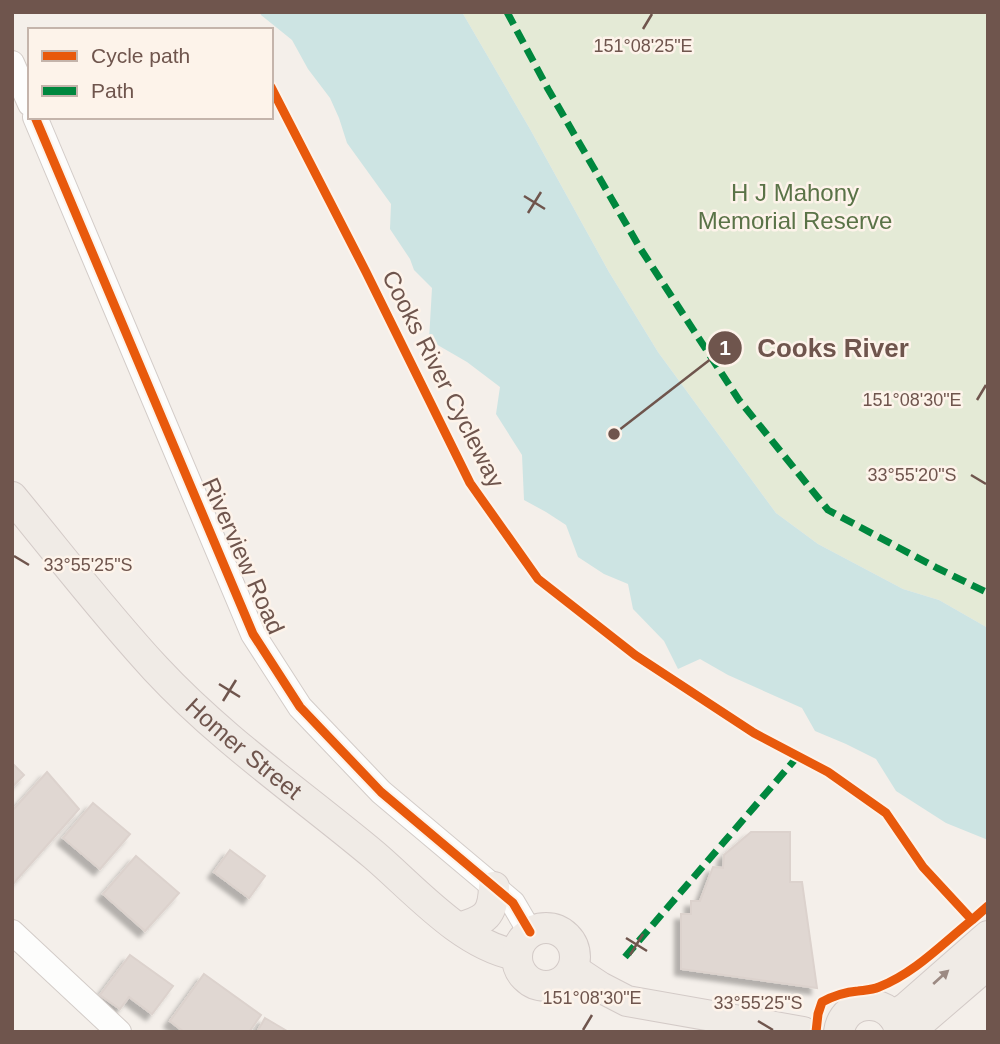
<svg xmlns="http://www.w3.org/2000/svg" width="1000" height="1044" font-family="Arial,sans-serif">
  <defs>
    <filter id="shadow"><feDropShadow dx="-6" dy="6" stdDeviation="2" flood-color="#0004"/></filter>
  </defs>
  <rect width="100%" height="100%" fill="#f4efea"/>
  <!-- green -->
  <path fill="#e4ead6" d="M462 12H988V628L939 600 903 589 818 544 776 513 658 352 609 272 530 129Z"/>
  <!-- water -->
  <path fill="#cde4e3" d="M260 12H462L530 129 609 272 658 352 776 513 818 544 903 589 939 600 988 628V840L946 823 896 791 876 759 846 744 815 731 802 708 728 675 700 659 678 669 664 641 633 609 628 584 604 574 578 557 566 525 546 512 524 500 522 455 496 414 500 387 467 362 429 340 432 288 414 270 410 259 390 229 391 204 347 143 339 118 330 98 308 69 292 40 261 15Z"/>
  <!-- building -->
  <path fill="#e0d7d2" stroke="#dcd2cd" stroke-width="2" filter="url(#shadow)" d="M12 763 24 775 12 787Z
    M47 772 79 809 12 885V811Z
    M93 803 130 834 100 869 63 838Z
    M751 832H790V882H802L817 988 681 969V914H691V901H700L713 867 723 868 724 855Z
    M230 850 265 876 249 898 214 872Z
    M136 856 179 893 145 931 103 894Z
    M130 955 173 986 152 1014 129 997 120 1009 100 995Z
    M204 974 261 1015 249 1032H184L170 1021Z
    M265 1018 287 1031V1032H257Z"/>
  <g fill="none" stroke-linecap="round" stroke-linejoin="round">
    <!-- minor casing -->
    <g stroke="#d3ccc8" stroke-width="26">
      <path id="minor" d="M12 63 30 104
        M35 117 253 634 300 707 381 792 513 903 530 932
        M12 932 119 1032"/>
    </g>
    <!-- major casing -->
    <g stroke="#d3cac7" stroke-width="32">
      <g id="major">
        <path id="s1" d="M12 497C60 555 105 614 156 669 221 739 301 794 374 855 415 890 462 945 516 955"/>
        <circle cx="546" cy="957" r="29"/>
        <path d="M459 928C485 920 493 916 494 887"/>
        <path d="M573 969 600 987 627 1001 803 1032"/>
        <path d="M893 1016 906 1008 988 936"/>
        <path d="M839 1032C844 996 894 996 900 1032"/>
        <path d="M909 1032 988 964"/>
      </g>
    </g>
    <!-- minor -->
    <use href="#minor" stroke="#fdfdfc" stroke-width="24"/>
    <!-- major -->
    <use href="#major" stroke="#f0ebe6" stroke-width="30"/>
    <!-- quiet -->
    <path stroke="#00873e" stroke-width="7" stroke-dasharray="14 7" stroke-linecap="butt" d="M507 12 548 89 640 248 739 400 828 510 937 568 988 593
      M625 957 798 756"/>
    <!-- cycleway casing -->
    <g stroke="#fdf3ea" stroke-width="13">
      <path id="cycleway" d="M271 87 366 272 470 483 538 579 635 655 754 733 828 772 886 813 923 867 972 920 988 906
        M35 117 253 634 300 707 381 792 513 903 530 932
        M816 1032 818 1014 822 1002C833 996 846 992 858 991 866 990 872 990 879 987 915 973 943 943 972 920"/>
    </g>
    <!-- cycleway -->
    <use href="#cycleway" stroke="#e8590c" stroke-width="9"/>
  </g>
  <!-- one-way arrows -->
  <defs><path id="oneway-solid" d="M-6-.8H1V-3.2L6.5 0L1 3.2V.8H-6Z" transform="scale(1.75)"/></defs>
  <use fill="#9c8a83" href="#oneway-solid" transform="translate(941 977) rotate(-42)"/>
  <!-- ticks -->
  <path fill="none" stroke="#6f554d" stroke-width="2.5" d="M643 29 652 14M524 196 545 209M528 213 541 192M977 400 986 385M971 475 986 484M14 556 29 565M219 684 240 697M223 701 236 680M626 938 647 951M630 955 643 934M758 1021 773 1030M583 1030 592 1015"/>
  <g text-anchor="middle" stroke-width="5" stroke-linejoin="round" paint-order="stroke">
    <!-- park labels -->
    <g font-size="24" fill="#5a7347" stroke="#fdf3ea">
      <text x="795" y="201">H J Mahony<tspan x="795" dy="28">Memorial Reserve</tspan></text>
    </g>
    <!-- street labels -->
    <g font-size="24" fill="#6f554d" stroke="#fdf3ea">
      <text transform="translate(443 379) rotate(63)" y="8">Cooks River Cycleway</text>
      <text transform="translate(243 556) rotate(66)" y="8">Riverview Road</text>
      <text dy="8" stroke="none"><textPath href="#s1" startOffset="343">Homer Street</textPath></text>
    </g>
  </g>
  <g font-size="18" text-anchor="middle" fill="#6f554d" stroke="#fdf3ea" stroke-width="5" stroke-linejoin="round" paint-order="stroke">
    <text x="643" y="52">151°08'25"E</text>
    <text x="912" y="406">151°08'30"E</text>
    <text x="912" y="481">33°55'20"S</text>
    <text x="88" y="571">33°55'25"S</text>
    <text x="592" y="1004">151°08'30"E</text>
    <text x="758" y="1009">33°55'25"S</text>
  </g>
  <!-- callouts -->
  <path fill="none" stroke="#6f554d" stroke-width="2.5" d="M614 434L725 348"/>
  <g fill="#6f554d" stroke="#fdf3ea" stroke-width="2.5">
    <circle cx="614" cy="434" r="7"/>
    <circle cx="725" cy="348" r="18"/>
  </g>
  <g font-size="21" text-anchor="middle" font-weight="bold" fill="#fff">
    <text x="725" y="355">1</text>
  </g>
  <g font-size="26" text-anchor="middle" font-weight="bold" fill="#6f554d" stroke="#fdf3ea" stroke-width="5" stroke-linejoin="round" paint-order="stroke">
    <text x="833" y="357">Cooks River</text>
  </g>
  <!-- border -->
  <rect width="1000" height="1044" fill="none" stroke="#6f554d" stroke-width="28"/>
  <!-- legend -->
  <rect x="28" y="28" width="245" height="91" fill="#fdf3ea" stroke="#c4b4ab" stroke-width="2"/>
  <rect x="42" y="51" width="35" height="10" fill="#e8590c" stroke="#c4b4ab" stroke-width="2"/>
  <text x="91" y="63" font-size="21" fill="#6f554d">Cycle path</text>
  <rect x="42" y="86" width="35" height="10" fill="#00873e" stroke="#c4b4ab" stroke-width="2"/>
  <text x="91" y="98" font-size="21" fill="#6f554d">Path</text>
</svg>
